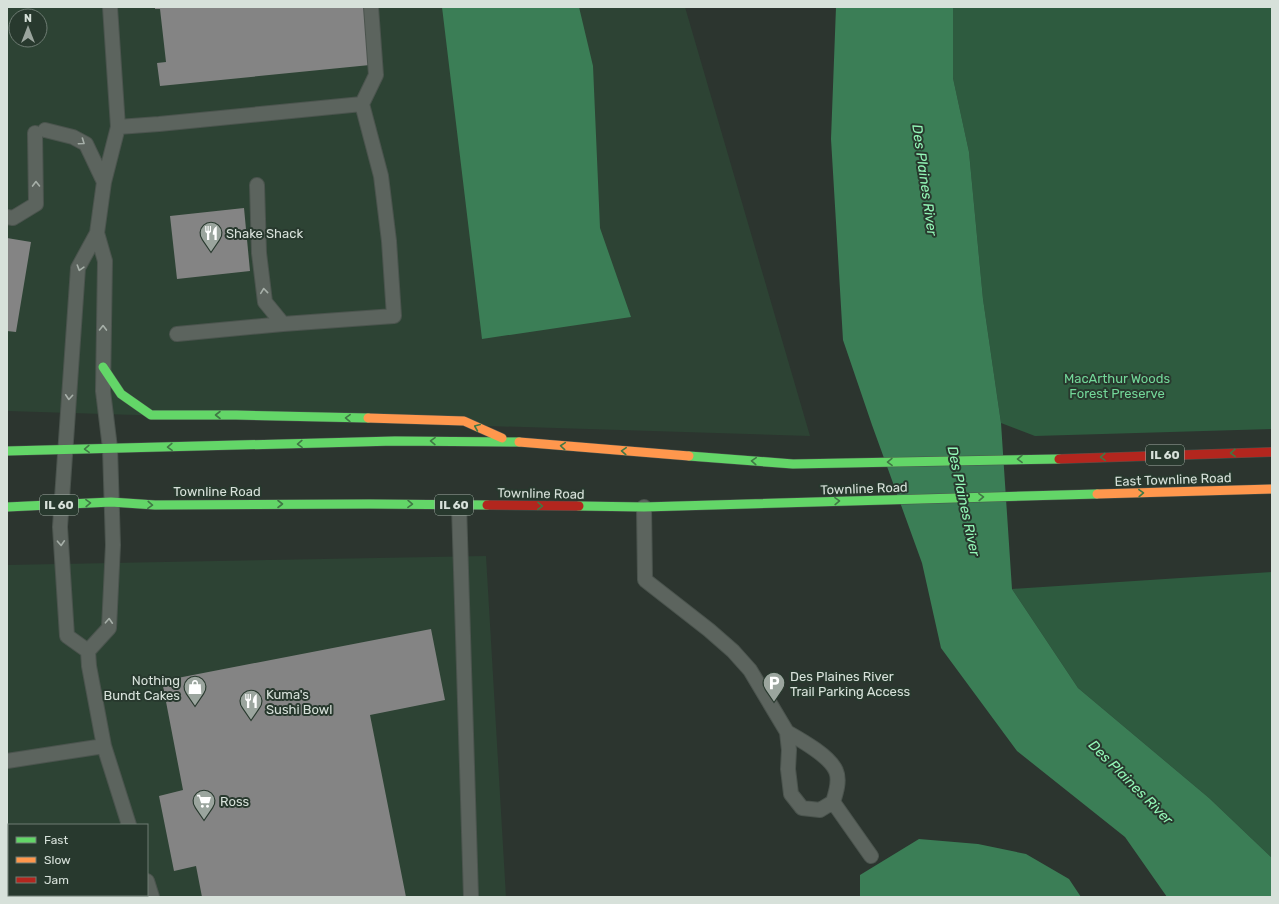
<svg xmlns="http://www.w3.org/2000/svg" width="1279" height="904" font-family="Rubik,sans-serif">
  <rect width="100%" height="100%" fill="#2c352f"/>
  <!-- built -->
  <path fill="#2d4334" fill-rule="evenodd" d="M7 7H685L810 436 7 411ZM16 16H40V40H16Z
    M486 556 506 897H7V565ZM9 825H147V895H9Z"/>
  <!-- green -->
  <path fill="#2e5b3f" d="M953 7H1272V429L1035 436 1001 423 983 299 969 152 953 78Z
    M1272 572V858L1209 798 1078 688 1012 589Z"/>
  <!-- water -->
  <path fill="#3b7e56" d="M442 7H579L593 66 600 228 631 317 482 339Z
    M836 7H953V78L969 152 983 299 1001 423 1012 589 1078 688 1209 798 1272 858V897H1167L1125 837 1017 751 941 648 922 563 872 425 843 340 831 139Z
    M919 839 978 844 1026 854 1069 879 1081 897H860V875Z"/>
  <!-- building -->
  <path fill="#848484" d="M155 7H364L370 65 160 86 157 63 166 62 160 9H155Z
    M244 208 250 271 177 279 170 216Z
    M7 238 31 242 16 332 7 331Z
    M431 629 445 700 370 715 406 897H202L196 866 174 871 159 796 183 790 162 681Z"/>
  <g fill="none" stroke-linecap="round" stroke-linejoin="round">
    <!-- lane casing -->
    <g stroke="#4b544e" stroke-width="16">
      <path id="lane" d="M118 127 159 124 362 104 376 75 371 7
        M45 130 73 137 86 144 104 182
        M257 185 259 253 265 302 283 324
        M7 217 13 218 36 204 35 133
        M97 233 105 261 103 391 110 448 113 545 109 628 88 651 89 666 104 746 129 825
        M177 334 283 324 394 316 389 241 381 176 362 104
        M459 505 471 897
        M644 507 645 580 709 630 733 651 750 670 787 732 789 750 788 769 791 794 802 808 820 810 833 802C836 793 840 780 836 771 830 756 801 740 787 732
        M88 651 67 636 60 527 78 268 97 233 104 182 118 127 110 7
        M7 761 104 746
        M833 802 871 856
        M147 881 152 897"/>
    </g>
    <!-- fast casing -->
    <g stroke="#4b544e" stroke-width="10">
      <path id="fast" d="M103 367 121 394 151 415H236L368 418
        M7 451 395 441 519 442
        M689 456 793 464 1059 459
        M579 506 644 507 1097 494
        M7 507 111 502 155 505 370 504 487 505"/>
    </g>
    <!-- slow casing -->
    <g stroke="#4b544e" stroke-width="10">
      <path id="slow" d="M368 418 464 421 502 438
        M519 442 689 456
        M1097 494 1272 489"/>
    </g>
    <!-- jam casing -->
    <g stroke="#4b544e" stroke-width="10">
      <path id="jam" d="M1059 459 1272 452
        M487 505 579 506"/>
    </g>
    <!-- lane -->
    <use href="#lane" stroke="#5c645e" stroke-width="14"/>
    <!-- fast -->
    <use href="#fast" stroke="#63d668" stroke-width="9"/>
    <!-- slow -->
    <use href="#slow" stroke="#ff974d" stroke-width="9"/>
    <!-- jam -->
    <use href="#jam" stroke="#b3261e" stroke-width="9"/>
  </g>
  <!-- one-way arrows -->
  <defs><path id="oneway-chevron" d="M-2-3.5L2.5 0L-2 3.5" fill="none" stroke-width="1.6" stroke-linecap="round" stroke-linejoin="round"/></defs>
  <g stroke="#a6afa8">
    <use href="#oneway-chevron" transform="translate(82 142) rotate(35)"/>
    <use href="#oneway-chevron" transform="translate(36 184) rotate(-91)"/>
    <use href="#oneway-chevron" transform="translate(80 268) rotate(107)"/>
    <use href="#oneway-chevron" transform="translate(264 291) rotate(-96)"/>
    <use href="#oneway-chevron" transform="translate(103 328) rotate(-89)"/>
    <use href="#oneway-chevron" transform="translate(69 397) rotate(94)"/>
    <use href="#oneway-chevron" transform="translate(61 543) rotate(87)"/>
    <use href="#oneway-chevron" transform="translate(109 621) rotate(-87)"/>
  </g>
  <g stroke="#407845">
    <use href="#oneway-chevron" transform="translate(218 415) rotate(180)"/>
    <use href="#oneway-chevron" transform="translate(348 418) rotate(-178)"/>
    <use href="#oneway-chevron" transform="translate(477 427) rotate(-157)"/>
    <use href="#oneway-chevron" transform="translate(433 441) rotate(-179)"/>
    <use href="#oneway-chevron" transform="translate(300 444) rotate(178)"/>
    <use href="#oneway-chevron" transform="translate(563 446) rotate(-175)"/>
    <use href="#oneway-chevron" transform="translate(170 447) rotate(178)"/>
    <use href="#oneway-chevron" transform="translate(87 449) rotate(178)"/>
    <use href="#oneway-chevron" transform="translate(624 451) rotate(-176)"/>
    <use href="#oneway-chevron" transform="translate(1233 453) rotate(178)"/>
    <use href="#oneway-chevron" transform="translate(1103 457) rotate(178)"/>
    <use href="#oneway-chevron" transform="translate(1020 459) rotate(179)"/>
    <use href="#oneway-chevron" transform="translate(754 461) rotate(-176)"/>
    <use href="#oneway-chevron" transform="translate(890 462) rotate(179)"/>
    <use href="#oneway-chevron" transform="translate(1141 493) rotate(-2)"/>
    <use href="#oneway-chevron" transform="translate(981 497) rotate(-2)"/>
    <use href="#oneway-chevron" transform="translate(837 501) rotate(-2)"/>
    <use href="#oneway-chevron" transform="translate(88 503) rotate(-2)"/>
    <use href="#oneway-chevron" transform="translate(280 504)"/>
    <use href="#oneway-chevron" transform="translate(410 504) rotate(1)"/>
    <use href="#oneway-chevron" transform="translate(150 505) rotate(3)"/>
    <use href="#oneway-chevron" transform="translate(540 506) rotate(1)"/>
  </g>
  <!-- icons -->
  <defs>
    <g id="restaurant-pin" transform="scale(1.15)"><path d="M0 17L-7.5 6A9.5 9.5 0 1 1 7.5 6Z" fill="#9ba59e" stroke="#28392e"/><path d="M-5-6h1v4h1v-4h1v4h1v-4h1v5L-1.5 .5V6h-2V.5L-5-1ZM5-6V6H3V1.5H1.5Q1.5-4 5-6Z" fill="#fff"/></g>
    <g id="parking-pin" transform="scale(1.15)"><path d="M0 17L-7.5 6A9.5 9.5 0 1 1 7.5 6Z" fill="#9ba59e" stroke="#28392e"/><path d="M-3.5-5.5H1a3.5 3.5 0 0 1 0 7H-1V5.5H-3.5ZM-1-3.4V-.6H.8a1.4 1.4 0 0 0 0-2.8Z" fill="#fff"/></g>
    <g id="shop-pin" transform="scale(1.15)"><path d="M0 17L-7.5 6A9.5 9.5 0 1 1 7.5 6Z" fill="#9ba59e" stroke="#28392e"/><path d="M-5-2.5h2.3a2.7 3.5 0 0 1 5.4 0H5L5.5 6h-11ZM-1.5-2.5h3a1.5 2.3 0 0 0-3 0Z" fill="#fff"/></g>
    <g id="supermarket-pin" transform="scale(1.15)"><path d="M0 17L-7.5 6A9.5 9.5 0 1 1 7.5 6Z" fill="#9ba59e" stroke="#28392e"/><path d="M-6-5.5h2.5l.6 2H6L4.5 2H-2.5L-4.4-4H-6ZM-1.5 3.2a1.3 1.3 0 1 0 .1 0ZM3 3.2a1.3 1.3 0 1 0 .1 0Z" fill="#fff"/></g>
  </defs>
  <g fill-rule="evenodd">
    <use href="#restaurant-pin" x="211" y="233"/>
    <use href="#parking-pin" x="774" y="683"/>
    <use href="#shop-pin" x="195" y="687"/>
    <use href="#restaurant-pin" x="251" y="701"/>
    <use href="#supermarket-pin" x="204" y="801"/>
  </g>
  <g text-anchor="middle" stroke-width="4" stroke-linejoin="round" paint-order="stroke">
    <!-- shield labels -->
    <g fill="#28392e" stroke="#a2afa6" stroke-width="1">
      <rect x="1146" y="445" width="38" height="20" rx="3"/>
      <rect x="40" y="495" width="38" height="20" rx="3"/>
      <rect x="435" y="495" width="38" height="20" rx="3"/>
    </g>
    <g font-size="12" font-weight="bold" fill="#d7e1da">
      <text x="1165" y="459">IL 60</text>
      <text x="59" y="509">IL 60</text>
      <text x="454" y="509">IL 60</text>
    </g>
    <!-- poi labels -->
    <g font-size="13" fill="#d7e1da" stroke="#28392e" text-anchor="start">
      <text x="226" y="238">Shake Shack</text>
      <text x="790" y="681">Des Plaines River<tspan x="790" dy="15">Trail Parking Access</tspan></text>
      <text x="180" y="685" text-anchor="end">Nothing<tspan x="180" dy="15">Bundt Cakes</tspan></text>
      <text x="266" y="699">Kuma's<tspan x="266" dy="15">Sushi Bowl</tspan></text>
      <text x="220" y="806">Ross</text>
    </g>
    <!-- park labels -->
    <g font-size="13" fill="#73d799" stroke="#28392e">
      <text x="1117" y="383">MacArthur Woods<tspan x="1117" dy="15">Forest Preserve</tspan></text>
    </g>
    <!-- street labels -->
    <g font-size="13" fill="#d7e1da" stroke="#28392e">
      <text transform="translate(1173 479) rotate(-2)" y="5">East Townline Road</text>
      <text transform="translate(864 488) rotate(-2)" y="5">Townline Road</text>
      <text x="217" y="496">Townline Road</text>
      <text transform="translate(541 493) rotate(1)" y="5">Townline Road</text>
    </g>
    <!-- water labels -->
    <g font-size="14" font-style="italic" fill="#93f7b7" stroke="#28392e">
      <text transform="translate(925 180) rotate(82)" y="5">Des Plaines River</text>
      <text transform="translate(964 501) rotate(78)" y="5">Des Plaines River</text>
      <text transform="translate(1131 782) rotate(45)" y="5">Des Plaines River</text>
    </g>
  </g>
  <!-- border -->
  <rect width="1279" height="904" fill="none" stroke="#d7e1da" stroke-width="16"/>
  <!-- legend -->
  <rect x="8" y="824" width="140" height="72" fill="#28392e" stroke="#6e7c73"/>
  <rect x="16" y="837" width="20" height="6" fill="#63d668" stroke="#6e7c73"/>
  <text x="44" y="844" font-size="12" fill="#d7e1da">Fast</text>
  <rect x="16" y="857" width="20" height="6" fill="#ff974d" stroke="#6e7c73"/>
  <text x="44" y="864" font-size="12" fill="#d7e1da">Slow</text>
  <rect x="16" y="877" width="20" height="6" fill="#b3261e" stroke="#6e7c73"/>
  <text x="44" y="884" font-size="12" fill="#d7e1da">Jam</text>
  <!-- north arrow -->
  <g transform="translate(28 28)"><circle r="19" fill="#28392e" stroke="#6e7c73"/>
  <path d="M0-3L7 15L0 10L-7 15Z" fill="#9ba59e"/>
  <text y="-6" font-size="11" font-weight="bold" text-anchor="middle" fill="#d7e1da">N</text>
  </g>
</svg>
